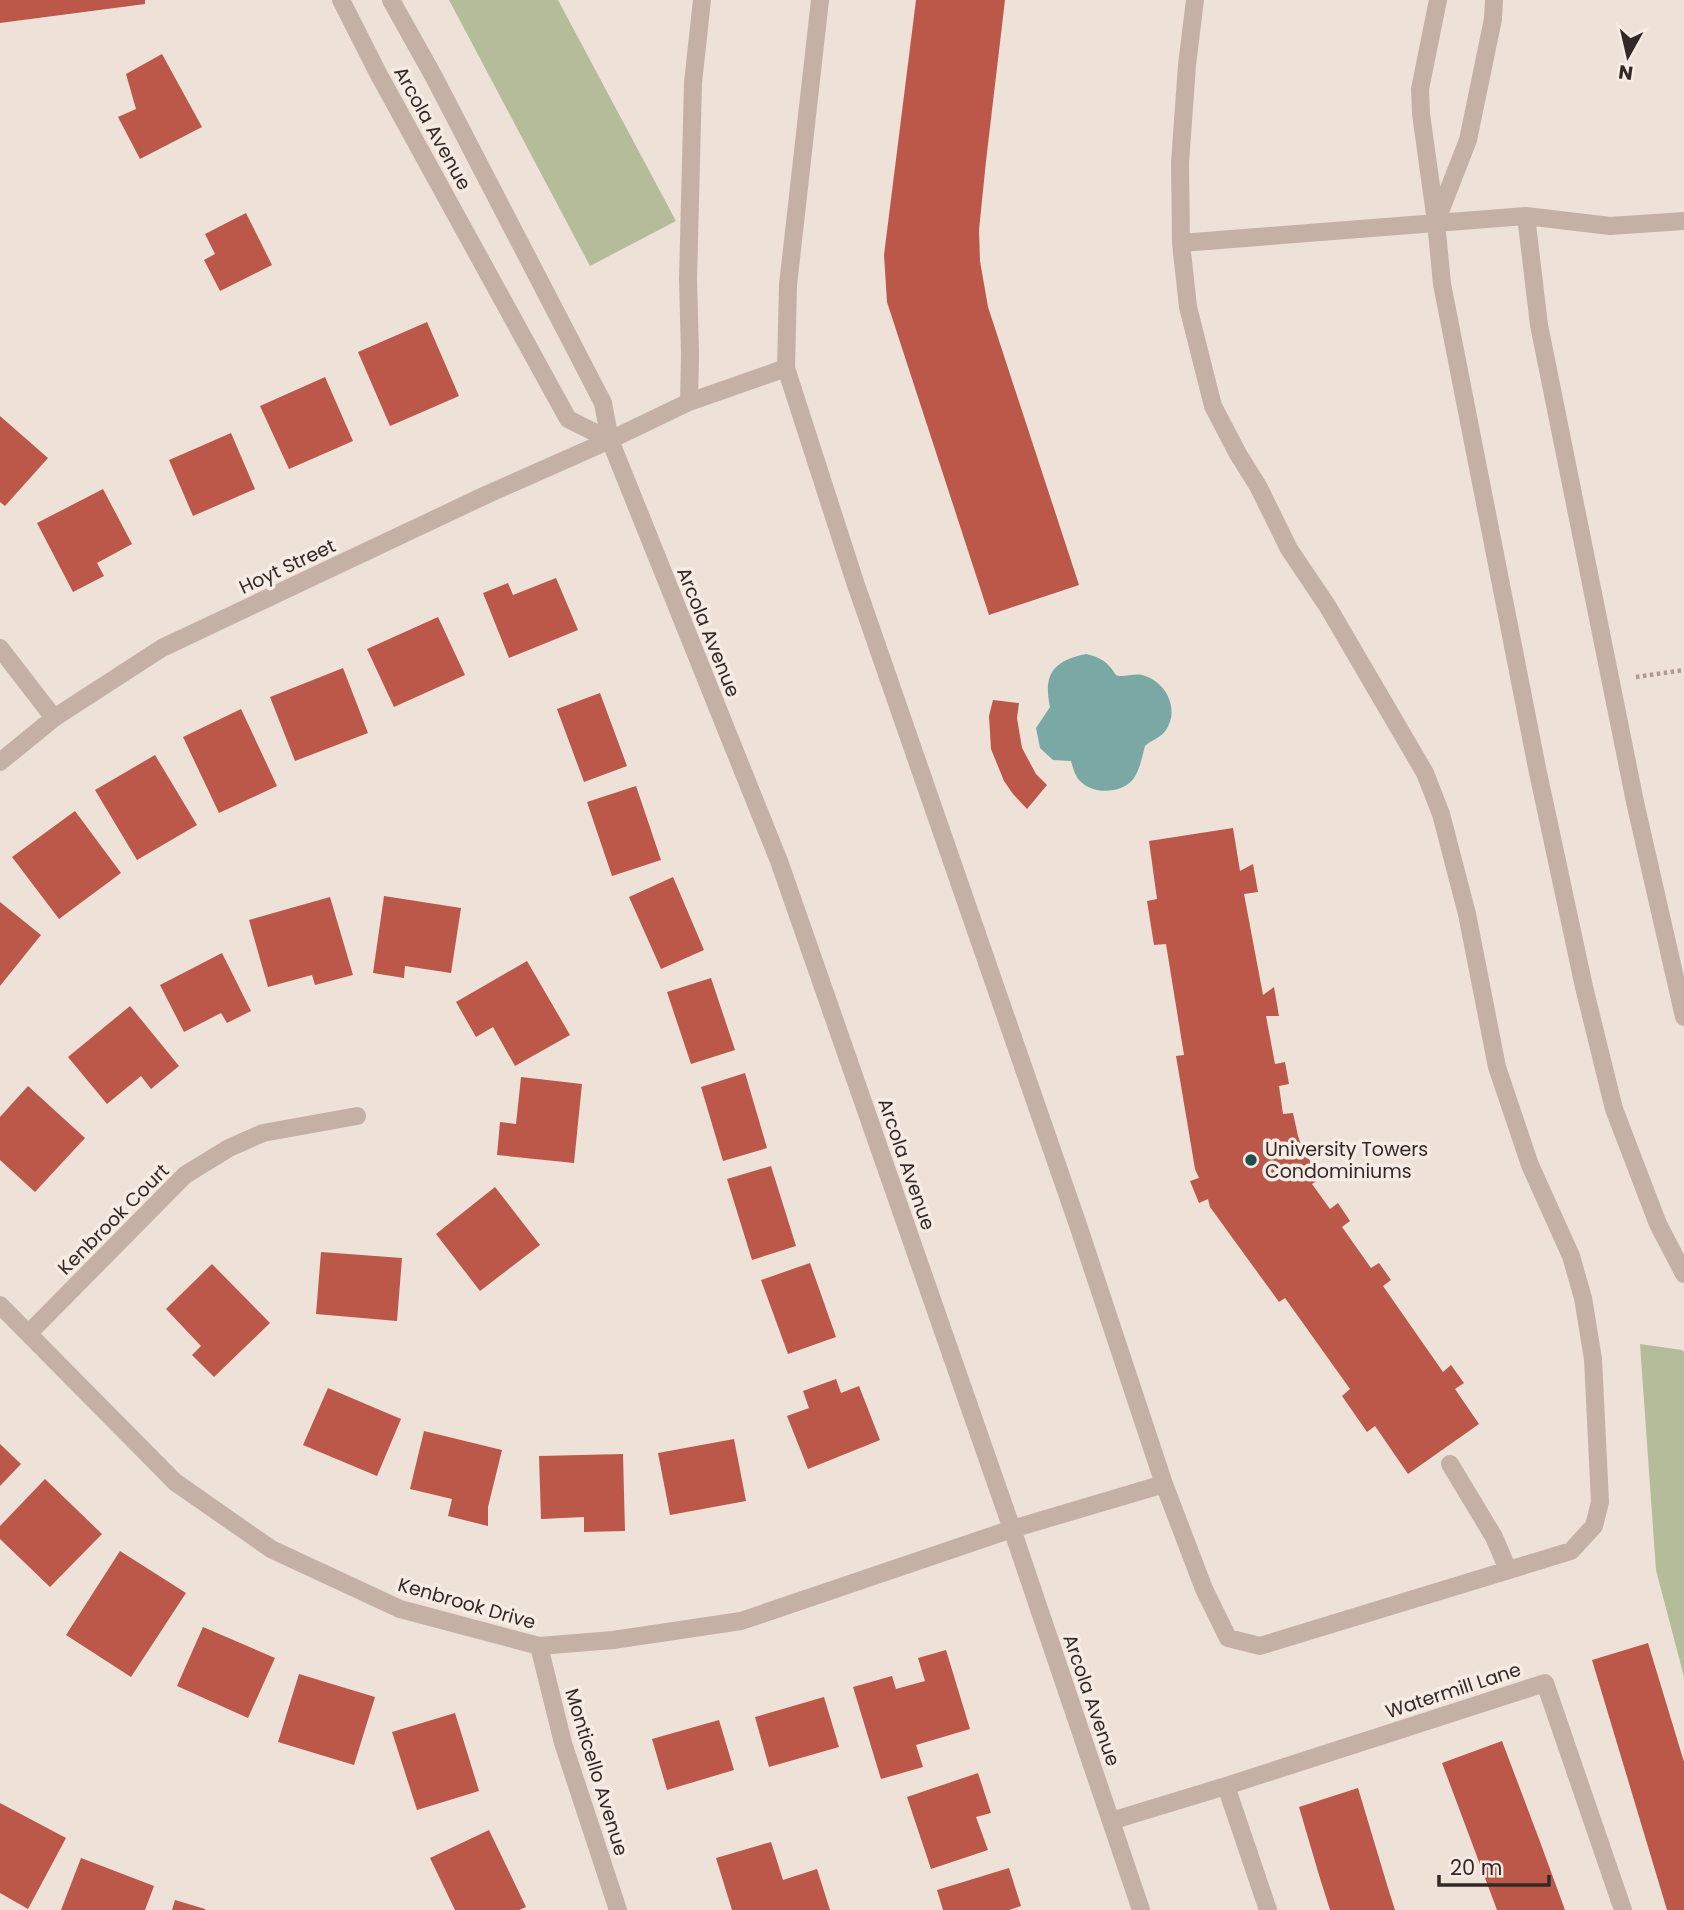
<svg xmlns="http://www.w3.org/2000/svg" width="1684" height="1910" font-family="Poppins,sans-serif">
  <rect width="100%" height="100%" fill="#eee1d8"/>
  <!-- green -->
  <path fill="#b4bc9a" d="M449 0H558L676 221 590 266Z
    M1640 1344 1682 1350 1684 1352V1677L1656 1570Z"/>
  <!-- water -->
  <path fill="#7aa9a5" d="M1086 654C1094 656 1104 659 1109 666 1111 667 1115 674 1116 675 1121 678 1135 673 1142 675 1166 681 1180 709 1166 730 1161 738 1151 740 1145 746 1142 757 1140 769 1134 778 1123 794 1093 795 1080 781 1075 776 1073 768 1071 761L1053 760 1040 748 1036 728 1050 707C1043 674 1053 661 1086 654Z"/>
  <!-- building -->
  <path fill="#bb5849" d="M0 0H145V4L0 23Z
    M916 0H1005L986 161 979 230 980 261 988 307 1079 585 989 615 887 302 884 255Z
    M162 54 202 127 140 159 118 117 136 109 126 74Z
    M246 213 272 265 220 291 204 260 215 254 205 234Z
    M427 322 459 396 390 426 358 352Z
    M325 377 353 441 289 469 260 406Z
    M0 416 48 458 5 506 0 502Z
    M231 433 255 489 193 516 169 460Z
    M103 489 132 544 97 563 104 576 73 592 37 523Z
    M556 578 578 630 509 658 483 593 508 583 513 595Z
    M438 617 465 675 394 707 367 649Z
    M343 668 368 733 295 761 270 697Z
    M600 693 627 766 584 782 557 709Z
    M993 700 1019 703 1017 718 1022 748 1036 774 1047 785 1027 809 1013 794 1004 781 991 749 989 716Z
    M241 709 277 786 219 813 183 737Z
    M155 755 197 825 137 860 95 790Z
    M636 786 661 860 612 876 587 802Z
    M75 811 121 873 59 919 12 857Z
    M1233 828 1240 871 1253 864 1258 892 1244 894 1263 995 1274 987 1279 1016H1266L1275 1064 1285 1062 1289 1084 1279 1086 1283 1114 1293 1113 1298 1136 1303 1150 1321 1178 1312 1184 1330 1209 1338 1203 1350 1221 1342 1227 1371 1268 1379 1263 1391 1280 1383 1286 1443 1372 1451 1365 1464 1383 1455 1389 1479 1424 1408 1474 1375 1426 1367 1432 1342 1396 1350 1389 1285 1298 1279 1302 1210 1207 1208 1199 1199 1203 1190 1181 1199 1178 1195 1169 1176 1056 1184 1055 1166 944 1154 945 1147 901 1157 899 1149 841Z
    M673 877 704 950 661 969 629 897Z
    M384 896 461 908 451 973 405 966 404 978 373 973Z
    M330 897 353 975 315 985 312 975 268 987 249 920Z
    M0 902 41 935 0 986Z
    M222 953 251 1011 227 1023 221 1013 184 1032 160 985Z
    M527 961 570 1035 515 1066 493 1027 476 1037 456 1002Z
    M711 978 735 1050 691 1064 667 992Z
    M130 1006 179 1066 151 1089 141 1076 107 1104 68 1057Z
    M745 1073 767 1148 723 1161 701 1087Z
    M521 1077 582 1084 574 1163 497 1155 500 1122 516 1124Z
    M28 1086 85 1138 35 1192 0 1160V1117Z
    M771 1166 796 1246 752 1260 727 1179Z
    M495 1187 540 1245 480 1291 436 1234Z
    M321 1252 402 1258 397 1321 316 1314Z
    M810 1263 836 1337 788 1354 761 1280Z
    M212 1264 270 1323 214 1377 192 1355 201 1346 166 1309Z
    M836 1379 841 1393 859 1386 880 1440 808 1469 787 1416 809 1408 803 1391Z
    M328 1388 401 1419 377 1476 303 1445Z
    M424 1431 502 1450 488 1507V1526L448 1516 452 1499 410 1489Z
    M734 1439 746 1501 670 1515 658 1453Z
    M0 1444 21 1464 0 1486Z
    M623 1454 625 1531 584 1532V1517L541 1519 539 1456Z
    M45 1479 102 1534 50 1587 0 1539V1526Z
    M120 1551 186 1593 131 1677 66 1635Z
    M203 1627 275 1658 248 1718 177 1686Z
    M1648 1643 1684 1762V1910H1667L1592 1660Z
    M946 1650 970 1729 916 1745 923 1767 881 1779 853 1687 892 1676 896 1689 925 1681 918 1658Z
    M299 1674 375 1697 354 1765 278 1742Z
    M824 1697 839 1747 769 1767 755 1717Z
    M455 1713 479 1791 417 1810 392 1732Z
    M719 1720 734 1770 667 1790 652 1739Z
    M1502 1741 1539 1839 1565 1910H1497L1454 1795 1442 1763Z
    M978 1773 991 1813 976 1817 988 1850 931 1869 907 1797Z
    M1358 1788 1388 1888 1395 1910H1330L1319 1875 1299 1807Z
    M0 1803 66 1838 28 1909 0 1893Z
    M489 1830 526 1907 519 1910H455L430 1858Z
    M771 1842 783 1880 817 1869 830 1910H732L716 1858Z
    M81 1858 154 1886 145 1910H61Z
    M1009 1868 1021 1906 1009 1910H943L937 1890Z
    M175 1900 205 1909V1910H172Z"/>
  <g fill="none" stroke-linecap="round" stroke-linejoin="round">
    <!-- path -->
    <path stroke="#b19a90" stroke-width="4.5" stroke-dasharray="3.5 3.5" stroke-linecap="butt" d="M1636 677 1684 670"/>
    <!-- service -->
    <path stroke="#c5b0a6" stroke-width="18" d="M1438 0 1420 89 1421 114 1436 222 1442 284 1461 381 1537 768 1584 987 1614 1109 1658 1224 1684 1274
      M1684 221 1610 226 1526 216 1539 325 1635 802 1684 1017
      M1436 222 1468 140 1493 19 1494 0
      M1181 243 1526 216
      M786 368 855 582 1078 1225 1164 1484 1204 1589 1228 1638 1260 1646 1571 1551 1594 1526 1600 1502 1593 1359 1583 1298 1571 1256 1530 1165 1497 1067 1467 914 1441 814 1425 773 1328 607 1289 549 1258 486 1238 454 1213 406 1188 307 1181 243 1180 163 1187 65 1195 0
      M689 402 690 354 688 279 693 83 702 0
      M610 440 689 402 786 368 788 285 820 0
      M1450 1464 1494 1537 1508 1570
      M1012 1529 1164 1484"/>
    <!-- minor -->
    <path stroke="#c5b0a6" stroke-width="18" d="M0 648 54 718
      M0 762 54 718 162 648 488 494 610 440
      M0 1305 175 1482 271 1549 400 1609 539 1646 613 1640 741 1621 1012 1529
      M29 1333 185 1175 229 1148 263 1133 357 1116
      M539 1646 563 1743 618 1910
      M1111 1821 1226 1786
      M1268 1910 1226 1786 1545 1683 1623 1910"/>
    <!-- tertiary -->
    <path stroke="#c5b0a6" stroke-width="18" d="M341 0 379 75 568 419 610 440
      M391 0 434 77 603 403 610 440 779 861 1012 1529 1141 1910"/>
  </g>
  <!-- markers -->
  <circle fill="#1f4f4d" stroke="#f7ece4" stroke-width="2.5" cx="1251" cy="1160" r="7"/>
  <g text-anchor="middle" stroke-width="7" stroke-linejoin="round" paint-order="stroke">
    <!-- street labels -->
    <g font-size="19" fill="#322826" stroke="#f7ece4">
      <text transform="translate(433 128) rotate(61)" y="7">Arcola Avenue</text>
      <text transform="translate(287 566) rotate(-25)" y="7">Hoyt Street</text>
      <text transform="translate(709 632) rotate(68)" y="7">Arcola Avenue</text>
      <text transform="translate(907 1164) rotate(71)" y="7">Arcola Avenue</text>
      <text transform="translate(113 1219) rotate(-45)" y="7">Kenbrook Court</text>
      <text transform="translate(467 1603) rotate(16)" y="7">Kenbrook Drive</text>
      <text transform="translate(1453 1690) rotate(-18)" y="7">Watermill Lane</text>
      <text transform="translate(1092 1700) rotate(71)" y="7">Arcola Avenue</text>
      <text transform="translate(597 1772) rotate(73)" y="7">Monticello Avenue</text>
    </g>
    <!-- poi labels -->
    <g font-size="19" fill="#322826" stroke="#f7ece4" text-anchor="start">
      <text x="1265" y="1156">University Towers<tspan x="1265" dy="22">Condominiums</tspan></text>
    </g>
  </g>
  <!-- north arrow -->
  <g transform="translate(1628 56) rotate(188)" stroke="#f7ece4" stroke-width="5" paint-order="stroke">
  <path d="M0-5L12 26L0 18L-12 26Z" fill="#322826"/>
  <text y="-10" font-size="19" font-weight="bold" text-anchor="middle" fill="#322826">N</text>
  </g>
  <!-- scale -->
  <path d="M1439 1875v10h110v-10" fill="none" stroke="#322826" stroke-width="3.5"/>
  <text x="1450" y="1875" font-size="21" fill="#322826" stroke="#f7ece4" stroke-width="5" paint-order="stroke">20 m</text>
</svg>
